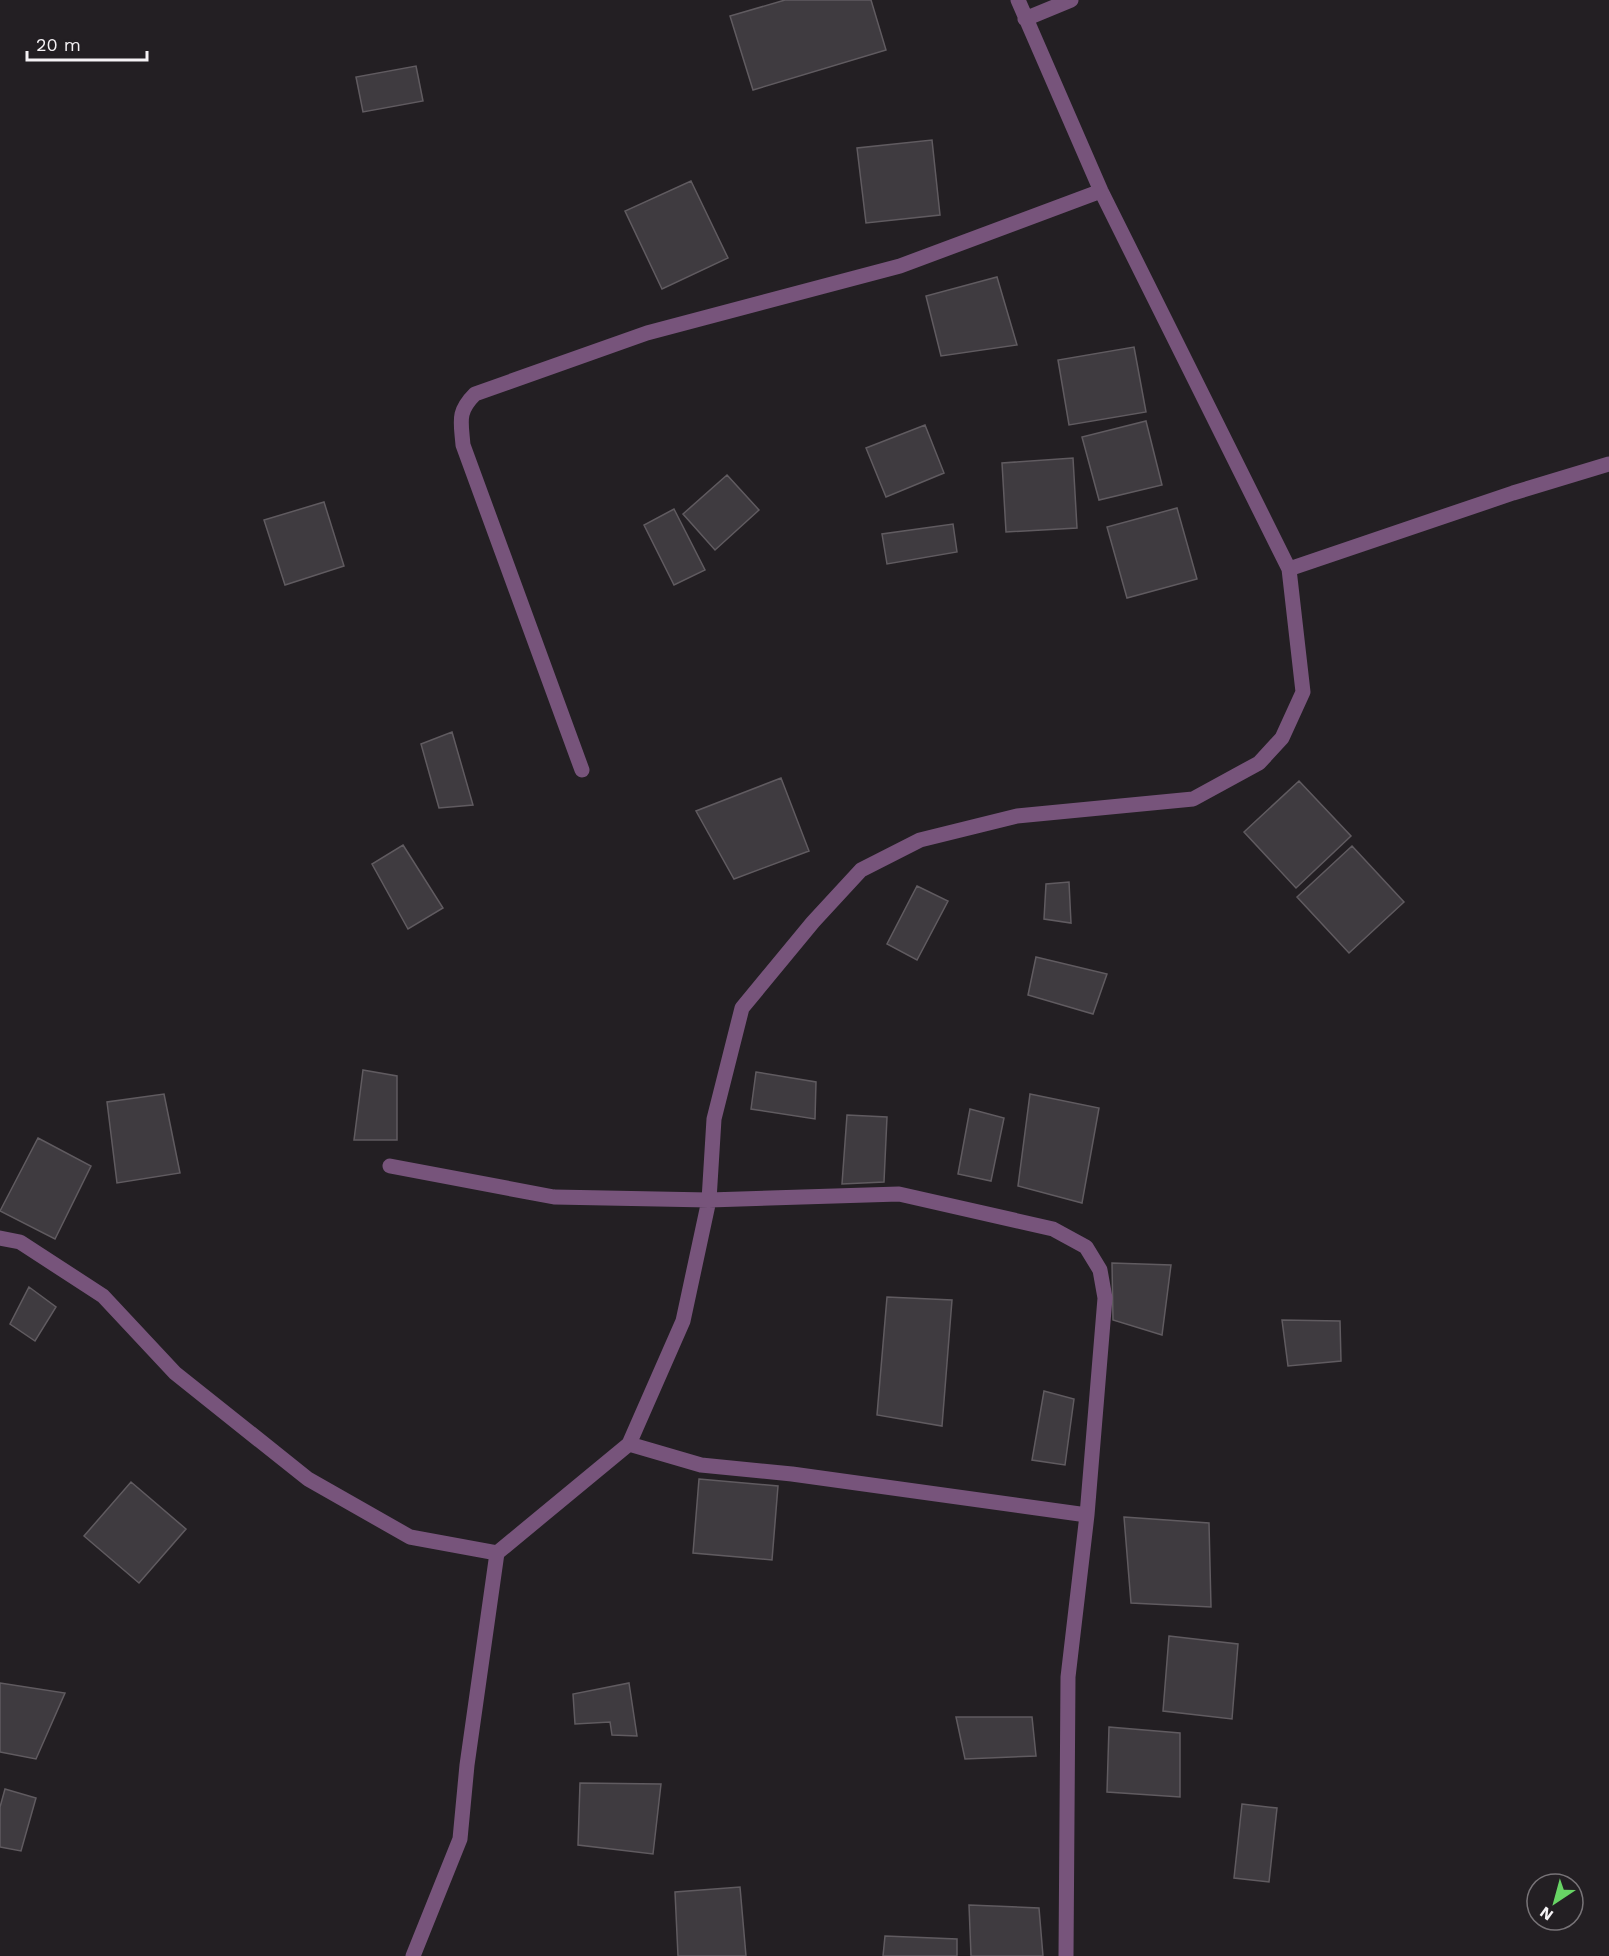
<svg xmlns="http://www.w3.org/2000/svg" width="1609" height="1956" font-family="'Work Sans',sans-serif">
  <rect width="100%" height="100%" fill="#231f23"/>
  <!-- building -->
  <path fill="#3f3b40" stroke="#605b60" stroke-width="1.5" d="M785 0H871L886 50 753 90 730 16Z
    M416 66 423 101 363 112 356 77Z
    M932 140 940 215 866 223 857 148Z
    M691 181 728 258 662 289 625 211Z
    M997 277 1017 345 941 356 926 296Z
    M1134 347 1146 412 1069 425 1058 360Z
    M1146 421 1162 485 1099 500 1082 437Z
    M925 425 944 473 886 497 866 448Z
    M1073 458 1077 528 1006 532 1002 463Z
    M727 475 759 510 715 550 683 514Z
    M324 502 344 566 285 585 264 520Z
    M1177 508 1197 579 1127 598 1107 527Z
    M674 509 705 570 674 585 644 525Z
    M953 524 957 552 887 564 882 534Z
    M452 732 473 805 439 808 421 744Z
    M781 778 809 851 734 879 696 811Z
    M1299 781 1351 836 1296 888 1244 832Z
    M403 845 443 908 408 929 372 864Z
    M1352 846 1404 902 1349 953 1297 897Z
    M1069 882 1071 923 1044 919 1046 884Z
    M917 886 948 901 917 960 887 944Z
    M1036 957 1107 974 1093 1014 1028 995Z
    M363 1070 397 1076V1140H354Z
    M756 1072 816 1082 815 1119 751 1109Z
    M164 1094 180 1173 117 1183 107 1102Z
    M1030 1094 1099 1108 1082 1203 1018 1186Z
    M970 1109 1004 1118 991 1181 958 1174Z
    M847 1115 887 1117 884 1182 842 1184Z
    M38 1138 91 1166 55 1239 0 1211Z
    M1112 1263 1171 1265 1162 1335 1113 1320Z
    M29 1287 56 1307 35 1341 10 1324Z
    M887 1297 952 1300 942 1426 877 1415Z
    M1282 1320 1340 1321 1341 1361 1288 1366Z
    M1044 1391 1074 1399 1065 1465 1032 1460Z
    M699 1479 778 1486 772 1560 693 1553Z
    M131 1482 186 1529 139 1583 84 1536Z
    M1124 1517 1209 1523 1211 1607 1131 1603Z
    M1169 1636 1238 1644 1232 1719 1163 1711Z
    M0 1683 65 1693 36 1759 0 1752Z
    M629 1683 637 1736 612 1735 610 1722 575 1724 573 1694Z
    M956 1717H1032L1036 1756 965 1759Z
    M1109 1727 1180 1733V1797L1107 1792Z
    M580 1783 661 1784 653 1854 578 1845Z
    M5 1789 36 1798 21 1851 0 1847V1807Z
    M1242 1804 1277 1808 1269 1882 1234 1878Z
    M740 1887 746 1956H678L675 1892Z
    M969 1905 1039 1908 1043 1956H971Z
    M885 1936 957 1939V1956H883Z"/>
  <g fill="none" stroke-linecap="round" stroke-linejoin="round">
    <!-- minor -->
    <path stroke="#77547b" stroke-width="15" d="M1025 19 1071 0
      M1289 569 1513 493 1609 464
      M582 770 463 445C461 421 457 412 475 394L647 333 900 266 1101 191
      M390 1166 554 1197 709 1200 899 1194 1053 1229 1086 1247 1100 1270 1105 1298 1087 1515
      M0 1238 20 1242 103 1296 175 1373 308 1479 410 1537 497 1553 629 1444 683 1321 709 1200 714 1119 742 1008 813 922 861 870 920 840 1017 816 1193 799 1259 763 1282 738 1303 692 1289 569 1101 191 1018 0
      M629 1444 701 1465 792 1474 1087 1515 1068 1677 1066 1956
      M413 1956 460 1839 467 1765 497 1553"/>
  </g>
  <!-- north arrow -->
  <g transform="translate(1555 1902) rotate(216)"><circle r="28" fill="#231f23" stroke="#777377" stroke-width="1.5"/>
  <path d="M0-4.5L10 22L0 15L-10 22Z" fill="#68d465"/>
  <text y="-9" font-size="16" font-weight="bold" text-anchor="middle" fill="#f5f2f5">N</text>
  </g>
  <!-- scale -->
  <path d="M27 51v9h120v-9" fill="none" stroke="#f5f2f5" stroke-width="3"/>
  <text x="36" y="51" font-size="18" fill="#f5f2f5" stroke="#231f23" stroke-width="4.5" paint-order="stroke">20 m</text>
</svg>
